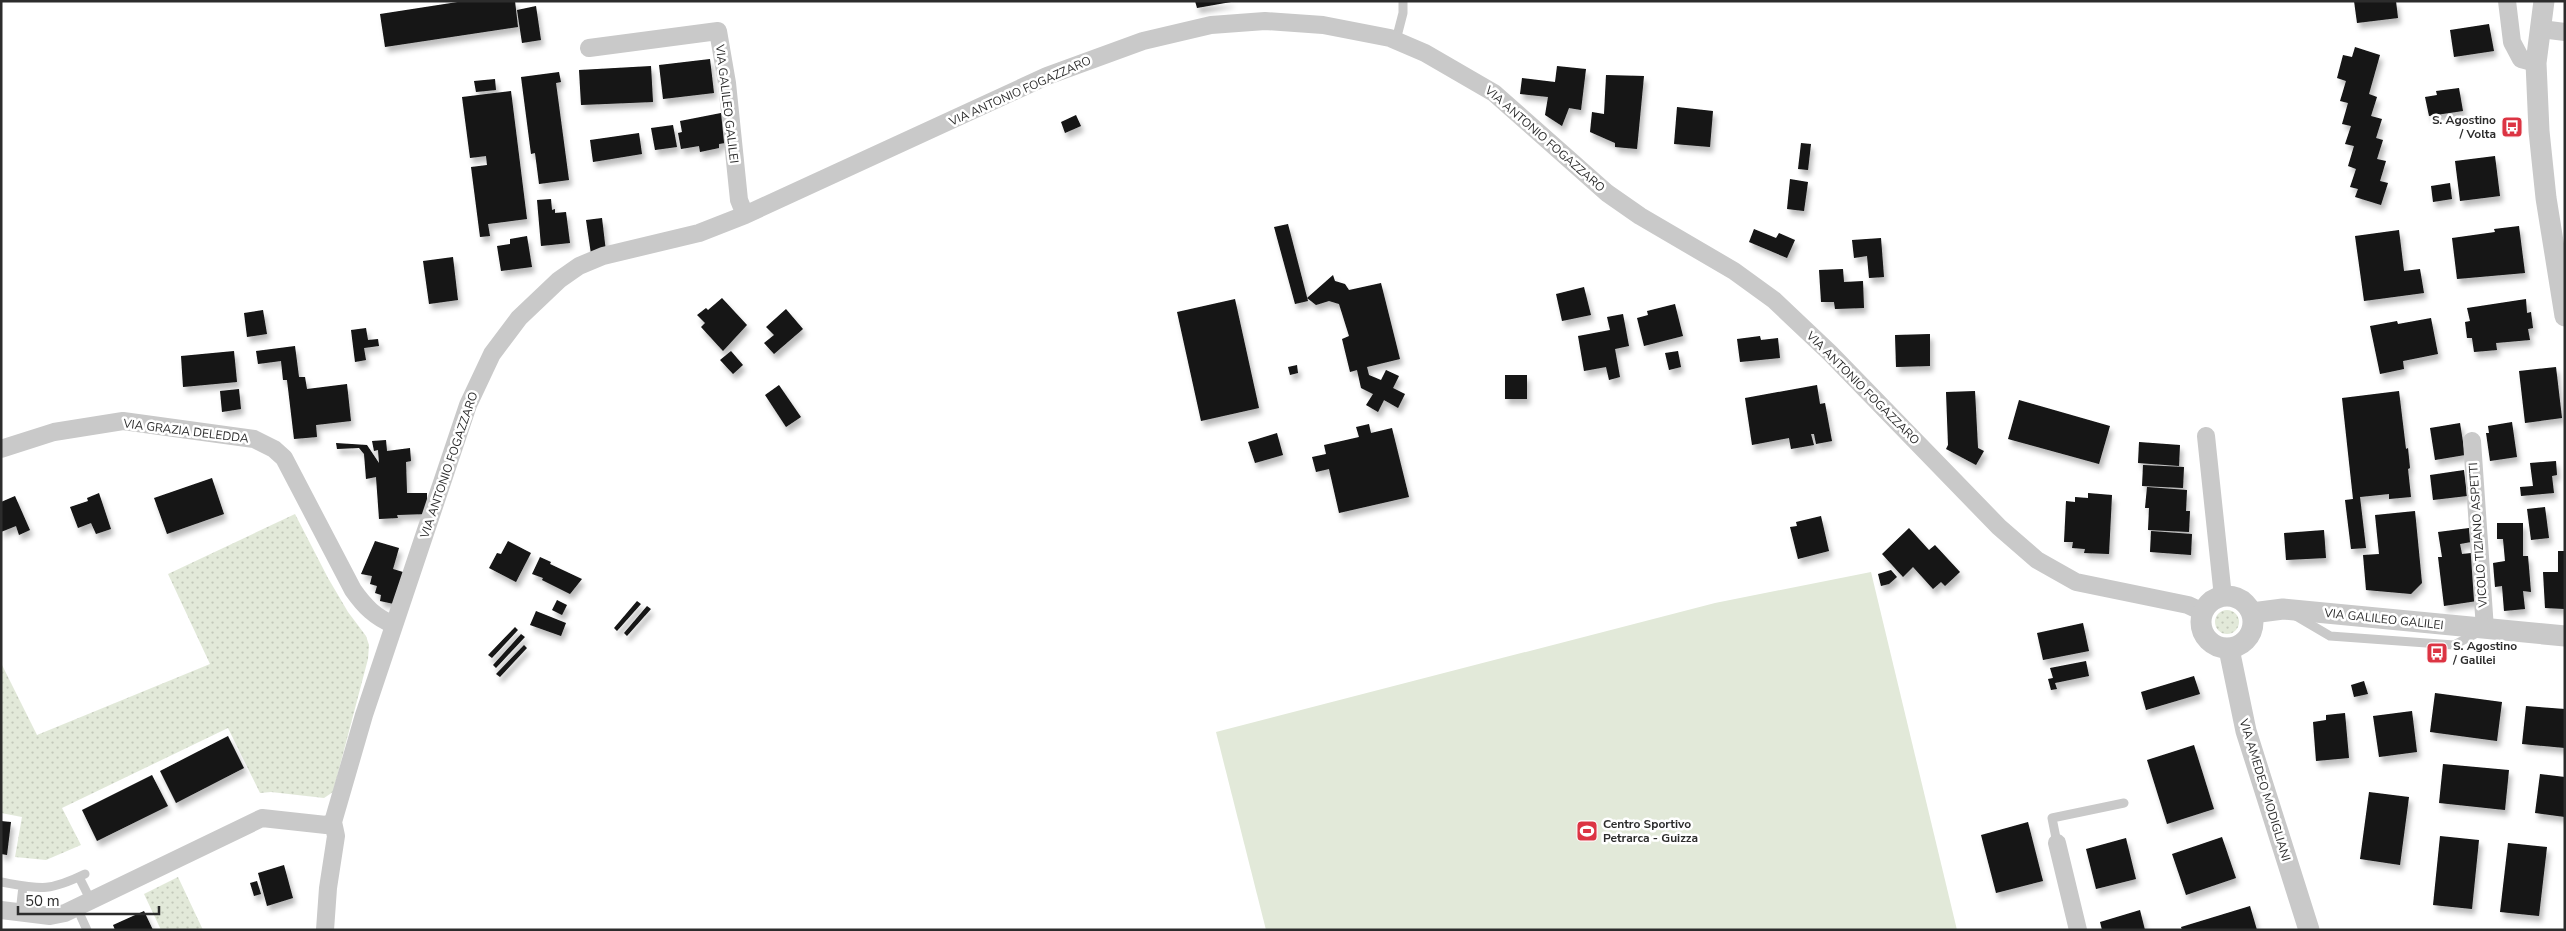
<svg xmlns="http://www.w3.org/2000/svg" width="2566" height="931" font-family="'Nunito Sans',sans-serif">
  <defs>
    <pattern id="park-dots" width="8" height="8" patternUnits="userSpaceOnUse" patternTransform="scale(1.25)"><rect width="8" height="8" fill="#e2e9d9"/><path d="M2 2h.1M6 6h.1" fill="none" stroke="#c2c8ba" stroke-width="1.8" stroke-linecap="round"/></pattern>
    <filter id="shadow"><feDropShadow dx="3" dy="5.5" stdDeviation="2.5" flood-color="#0004"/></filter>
  </defs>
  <rect width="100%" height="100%" fill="#fff"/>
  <!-- grass -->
  <path fill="#e2e9d9" d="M1871 572 1957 930H1266L1216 732 1715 603Z"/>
  <!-- park -->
  <path fill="url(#park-dots)" d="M295 514 328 578 348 612 366 636 369 645 368 659 333 792 324 798 271 792 260 793 228 728 62 808 81 845 46 860 15 857 22 817 1 813V663L37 735 210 664 168 574Z
    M2215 622a12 12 0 1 1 24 0a12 12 0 1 1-24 0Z
    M178 877 203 930H161L144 894Z"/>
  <!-- building -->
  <path fill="#131313" filter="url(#shadow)" d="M464 1H515L518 27 385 47 380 14Z
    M1195 1H1231V2L1197 8Z
    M2354 1H2396L2398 18 2357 23Z
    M536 6 541 40 522 43 517 10Z
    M2489 24 2494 51 2454 57 2450 30Z
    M2355 47 2380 55 2369 94 2377 97 2371 116 2382 119 2376 138 2383 140 2377 159 2386 161 2380 181 2388 183 2381 205 2355 197 2358 189 2350 187 2356 169 2348 166 2354 146 2345 144 2351 126 2342 124 2348 103 2340 101 2346 81 2337 78 2343 55 2352 57Z
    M710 59 714 93 663 99 659 65Z
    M651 66 653 102 581 105 579 70Z
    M1557 66 1586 69 1581 110 1569 108 1562 126 1545 115 1548 97 1520 94 1522 78 1555 82Z
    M559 72 561 82 556 83 569 180 539 184 535 153 531 154 521 77Z
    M1606 75 1644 76 1637 149 1615 147V143L1590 132 1592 112 1604 114Z
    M495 79 496 90 476 92 474 81Z
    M2459 88 2463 111 2429 116 2425 97 2437 95 2436 91Z
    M511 91 527 219 488 224 490 236 480 237 471 167 487 165 486 156 470 158 462 97Z
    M1677 107 1713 111 1710 147 1674 144Z
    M726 112 731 142 719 144V148L700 152 699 146 681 149 678 133 682 132 680 121Z
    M1076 115 1081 126 1065 133 1061 122Z
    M673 125 677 147 655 150 651 128Z
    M639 133 642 154 593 162 590 140Z
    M1801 143 1811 144 1808 170 1798 169Z
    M2495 156 2500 196 2460 201 2455 161Z
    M1790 179 1808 182 1804 211 1787 209Z
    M2450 183 2452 199 2433 202 2431 186Z
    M551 199 552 210 555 209V213L566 212 570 243 541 246 537 200Z
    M602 218 606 252 591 254 586 220Z
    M1288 224 1308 301 1295 304 1274 227Z
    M2519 226 2525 273 2457 279 2452 238 2495 232 2494 229Z
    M1754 229 1776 238 1779 233 1795 240 1787 258 1749 242Z
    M2399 230 2404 271 2420 269 2424 293 2364 301 2355 236Z
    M527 236 532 267 501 271 497 246 510 244V239Z
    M1881 238 1884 277 1869 278 1867 256 1854 258 1852 240Z
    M453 257 458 300 429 304 423 261Z
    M1843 269 1844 282 1863 281 1864 308 1835 309 1834 302H1821L1819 270Z
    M1333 275 1335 281 1345 284 1349 290 1381 283 1400 359 1367 367 1369 375 1381 380 1386 370 1399 376 1393 388 1405 394 1398 408 1384 400 1378 412 1366 405 1373 394 1361 388 1357 370 1350 372 1342 339 1349 336 1339 304 1329 301 1316 305 1307 298Z
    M1584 287 1591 315 1562 321 1556 294Z
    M722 298 747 325 723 351 701 327 705 323 697 315 706 308 708 310Z
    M1235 299 1259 408 1201 421 1177 312Z
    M2526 299 2527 313 2531 312 2533 328 2528 329 2530 340 2496 343 2497 350 2474 352 2472 338H2467L2465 322 2470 321 2467 308Z
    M1675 304 1683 336 1644 346 1637 318 1648 315 1647 311Z
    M786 309 803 329 774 354 764 343 774 335 766 327Z
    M263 310 267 334 247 337 244 313Z
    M1623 314 1629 346 1615 349 1620 377 1609 380 1606 367 1584 371 1578 336 1610 330 1607 317Z
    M2431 318 2438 354 2403 361 2404 369 2380 374 2370 326 2397 321 2398 324Z
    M366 328 368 340 378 339 379 346 364 348 366 360 355 362 351 330Z
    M1930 334V366L1896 367 1895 335Z
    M1760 336 1761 340 1778 338 1780 358 1740 362 1737 339Z
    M295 346 299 377H305L307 389 347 384 351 421 316 425 317 437 294 439 287 380H283L281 361 258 364 256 351Z
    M234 351 237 382 183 387 181 356Z
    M731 351 743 365 733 374 720 360Z
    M1678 351 1681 367 1669 370 1665 353Z
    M1297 365 1298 373 1290 375 1288 367Z
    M2556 367 2562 418 2525 423 2519 371Z
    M1505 375H1527V399H1505Z
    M779 385 801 417 786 427 765 395Z
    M1817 385 1820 404 1825 403 1832 441 1816 444 1814 434H1811L1814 445 1791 449 1789 438 1752 445 1745 398Z
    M239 389 241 409 222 412 220 391Z
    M1975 391 1978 448 1984 451 1976 465 1946 449 1948 445 1946 392Z
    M2399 391 2406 449 2408 448 2410 468 2408 469 2411 497 2389 499V494L2360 497 2366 548 2351 549 2345 500 2353 499 2342 398Z
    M2019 400 2110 426 2099 464 2008 439Z
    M2512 422 2517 457 2490 461 2486 433H2489L2488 426Z
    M2460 423 2465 455 2435 460 2430 428Z
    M1369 424 1371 433 1392 428 1409 497 1339 513 1329 469 1316 472 1312 457 1326 454 1324 445 1359 437 1356 427Z
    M1277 433 1283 455 1255 463 1248 442Z
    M386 440 387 451 410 448 411 461 406 462 407 493H427V514L397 515 398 518 379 519 376 477 366 479 364 454 359 448 337 449 336 443 367 445 379 463 378 450 374 451 372 441Z
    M2139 442 2180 445 2179 466 2138 463Z
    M2556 461 2557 475 2552 476 2554 493 2521 496 2520 487 2533 486 2530 463Z
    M2143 465 2184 467 2183 488 2142 486Z
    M2464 470 2467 496 2433 500 2430 475Z
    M212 478 224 514 167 534 154 498Z
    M2147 487 2187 490 2186 511H2190L2189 532 2148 530 2149 508H2145Z
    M99 493 111 529 96 534 91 523 78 528 70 507 88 501 87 498Z
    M2088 493 2112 495 2109 554 2084 553 2085 549 2072 548 2073 542H2064L2066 501 2075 502V497L2088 498Z
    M15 496 30 530 19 535 16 526 1 532V502Z
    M2545 507 2549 538 2531 540 2527 509Z
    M2415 511 2422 583 2411 594 2366 590 2363 555 2379 554 2375 515Z
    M1821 516 1829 551 1798 559 1790 527 1797 526 1796 522Z
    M2497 523H2523V556H2528L2531 592 2523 591 2525 609 2504 611 2502 586 2495 587 2493 563 2505 561 2503 539H2497Z
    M1909 528 1929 550 1935 545 1960 572 1945 586 1941 582 1933 589 1913 567 1903 577 1882 554Z
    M2469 528 2471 542 2460 544 2462 554 2471 553 2477 601 2444 606 2438 557H2442L2438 532Z
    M2324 530 2326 558 2286 560 2284 533Z
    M2151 531 2192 534 2191 555 2150 552Z
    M375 541 399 548 393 569 403 572 394 604 380 601 381 595 375 593 377 586 370 584 372 576 361 574Z
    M508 541 531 553 516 582 489 568 497 553 501 554Z
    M2558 551H2565V609L2545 608 2543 572H2558Z
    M540 557 551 562 550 564 582 579 570 594 542 580 543 578 532 574Z
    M1891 570 1897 577 1889 584 1881 586 1878 574Z
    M557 600 567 605 562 615 552 610Z
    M637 601 641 604 617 631 614 628Z
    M647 606 651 609 627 636 624 633Z
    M536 611 566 623 561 636 530 625Z
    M2083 623 2089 651 2043 660 2037 633Z
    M515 627 518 630 492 658 488 655Z
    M521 634 525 637 496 668 493 665Z
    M524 645 527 648 500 677 496 674Z
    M2086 661 2089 676 2055 683 2057 689 2051 690 2048 679 2053 678 2050 668Z
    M2194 676 2200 694 2146 710 2141 692Z
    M2364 681 2368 694 2354 697 2351 685Z
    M2435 693 2502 702 2497 741 2430 732Z
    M2526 706 2565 709V748L2522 744Z
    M2412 711 2417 752 2379 757 2373 716Z
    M2345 713 2349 758 2316 761 2313 722 2326 720V715Z
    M228 736 244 768 176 803 160 771Z
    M2194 745 2214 809 2167 824 2147 760Z
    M2443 764 2509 770 2505 810 2439 803Z
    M2540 774 2565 777V817L2535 813Z
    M152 775 168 806 97 841 82 810Z
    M2369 792 2409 797 2400 865 2360 859Z
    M1 821 11 822 7 855 1 854Z
    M2028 822 2043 881 1996 893 1981 835Z
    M2440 836 2479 840 2472 909 2433 905Z
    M2222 837 2236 878 2186 895 2172 854Z
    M2126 838 2136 879 2096 889 2086 849Z
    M2508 843 2547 847 2539 916 2500 912Z
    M284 865 293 898 267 906 258 873Z
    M257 881 261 894 254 896 250 883Z
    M2250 906 2257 930H2182L2181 927Z
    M2140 910 2145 930H2102L2100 922Z
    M144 911 153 930H115L113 925Z"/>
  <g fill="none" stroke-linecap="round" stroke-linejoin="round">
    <!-- service -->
    <path stroke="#c9c9c9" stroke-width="9" d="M1396 40 1403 13V1
      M2296 616 2330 636 2454 645 2479 632
      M2057 843 2052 818 2124 803
      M79 877 91 901
      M1 882C41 889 48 892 85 874
      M77 908 87 930
      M20 913 23 886"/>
    <!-- minor -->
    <path stroke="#c9c9c9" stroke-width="18" d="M2507 1 2512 42 2521 59 2536 63
      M2541 29 2565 32
      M589 48 718 31 727 83 739 200 745 215
      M2206 436 2223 597
      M2472 441 2485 629
      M1 449 54 432 123 421 254 439 274 449 284 458 353 590C365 607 375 617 394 625
      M333 822 364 715 468 405 492 354 519 318 559 280 579 266 603 256 699 233 745 215 1047 76 1143 41 1211 25 1265 21 1323 25 1390 38 1425 53 1494 93 1607 193 1640 216 1734 271 1774 300 1830 353 1999 527 2037 560 2076 582 2188 605 2203 612
      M2057 843 2078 930
      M1 910 50 916 65 913 262 818 326 825 333 822
      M325 930 328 888 336 836 333 822"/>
    <!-- tertiary -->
    <path stroke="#c9c9c9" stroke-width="21" d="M2544 1 2536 63 2539 131 2546 198 2565 316
      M2201 622a26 26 0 1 1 52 0a26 26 0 1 1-52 0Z
      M2252 613 2283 609 2565 636
      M2229 649 2246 731 2309 930"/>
  </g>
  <!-- icons -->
  <defs>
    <g id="bus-square" transform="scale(1.125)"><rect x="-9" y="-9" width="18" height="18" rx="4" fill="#dc3443" stroke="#fff"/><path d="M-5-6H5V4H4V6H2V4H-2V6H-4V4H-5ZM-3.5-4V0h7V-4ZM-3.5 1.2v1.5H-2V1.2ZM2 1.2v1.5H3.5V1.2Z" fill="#fff"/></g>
    <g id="stadium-square" transform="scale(1.125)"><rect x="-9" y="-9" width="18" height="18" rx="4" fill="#dc3443" stroke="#fff"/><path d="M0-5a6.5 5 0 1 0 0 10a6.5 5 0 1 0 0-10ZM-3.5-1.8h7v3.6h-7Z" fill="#fff"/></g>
  </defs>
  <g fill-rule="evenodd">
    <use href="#bus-square" x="2512" y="127"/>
    <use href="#bus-square" x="2437" y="653"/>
    <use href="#stadium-square" x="1587" y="831"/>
  </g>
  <g text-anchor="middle" stroke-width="5" stroke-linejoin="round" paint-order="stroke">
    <!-- street labels -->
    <g font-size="12" fill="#2c2c2c" stroke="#fff">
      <text transform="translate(1020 91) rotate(-24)" y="4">VIA ANTONIO FOGAZZARO</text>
      <text transform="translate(727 104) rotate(83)" y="4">VIA GALILEO GALILEI</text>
      <text transform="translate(1545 139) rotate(41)" y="4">VIA ANTONIO FOGAZZARO</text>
      <text transform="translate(1863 388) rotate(45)" y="4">VIA ANTONIO FOGAZZARO</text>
      <text transform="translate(186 431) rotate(7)" y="4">VIA GRAZIA DELEDDA</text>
      <text transform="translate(449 465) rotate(-71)" y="4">VIA ANTONIO FOGAZZARO</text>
      <text transform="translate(2478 535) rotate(-94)" y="4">VICOLO TIZIANO ASPETTI</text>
      <text transform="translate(2384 619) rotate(6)" y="4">VIA GALILEO GALILEI</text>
      <text transform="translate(2265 790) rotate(73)" y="4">VIA AMEDEO MODIGLIANI</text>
    </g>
    <!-- poi labels -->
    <g font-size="12" font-weight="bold" fill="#2c2c2c" stroke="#fff" text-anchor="start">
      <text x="2496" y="124" text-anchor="end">S. Agostino<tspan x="2496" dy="14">/ Volta</tspan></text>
      <text x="2453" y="650">S. Agostino<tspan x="2453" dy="14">/ Galilei</tspan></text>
      <text x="1603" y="828">Centro Sportivo<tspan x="1603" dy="14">Petrarca - Guizza</tspan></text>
    </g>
  </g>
  <!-- border -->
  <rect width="2566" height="931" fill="none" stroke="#2c2c2c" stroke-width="5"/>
  <!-- scale -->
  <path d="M18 906v8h141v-8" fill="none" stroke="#2c2c2c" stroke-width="2.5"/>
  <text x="25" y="906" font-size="15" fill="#2c2c2c" stroke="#ffffff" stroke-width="4" paint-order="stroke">50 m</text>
</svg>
